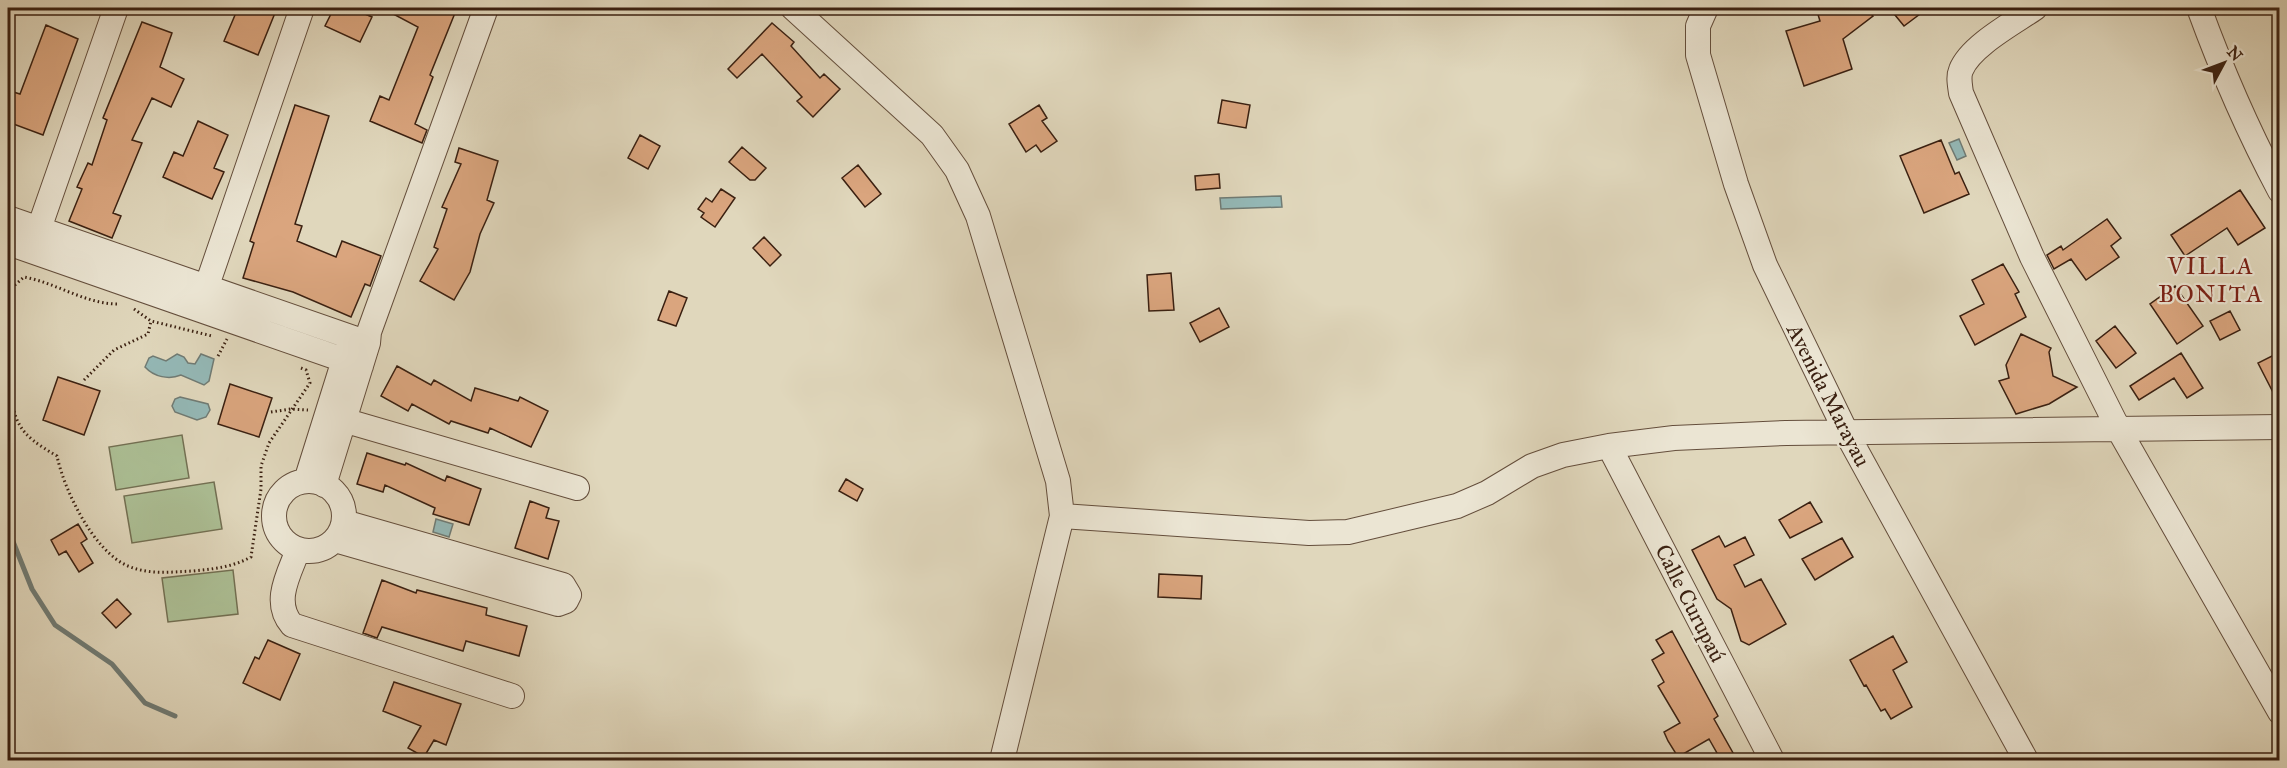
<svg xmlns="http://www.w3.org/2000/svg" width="2287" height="768" font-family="'IM FELL Great Primer',serif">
  <rect width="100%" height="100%" fill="#e0d7bc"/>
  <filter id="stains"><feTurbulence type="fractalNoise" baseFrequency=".00333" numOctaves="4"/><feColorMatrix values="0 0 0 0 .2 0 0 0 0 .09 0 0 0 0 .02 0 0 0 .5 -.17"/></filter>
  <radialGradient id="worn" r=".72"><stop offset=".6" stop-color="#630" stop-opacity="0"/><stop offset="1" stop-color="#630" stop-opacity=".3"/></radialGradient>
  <!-- green -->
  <path fill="#acbf95" stroke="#737053" stroke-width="1.5" d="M182 435 189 478 116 490 109 447Z
    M214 482 222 529 132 543 124 496Z
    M233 570 238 614 168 622 162 578Z"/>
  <!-- water -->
  <path fill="#94b8b6" stroke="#707b74" stroke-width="1.5" d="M1959 139 1966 156 1957 160 1949 143Z
    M1281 196 1282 207 1221 209 1220 198Z
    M177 354 184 357 188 363 195 364 201 354 214 359 209 381 204 385 181 375C169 380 154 377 145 367L149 358 153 356 166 361Z
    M180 397 208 404 210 410 206 417 197 420 175 412 172 406 175 399Z
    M436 519 453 524 449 537 433 532Z"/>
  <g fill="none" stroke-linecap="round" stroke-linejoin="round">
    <!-- stream -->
    <path stroke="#707b74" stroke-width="5" d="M8 529 32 589 55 625 112 664 145 703 175 716"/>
  </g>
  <!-- building -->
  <path fill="#daa57e" stroke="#3a2011" stroke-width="1.5" d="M238 8H277L258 55 224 41Z
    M334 8H351L372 17 360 42 325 26Z
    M382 8H457L430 75 433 77 415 124 427 130 422 143 370 121 380 96 389 100 418 27Z
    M1816 8H1867L1873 16 1843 39 1852 69 1804 86 1786 31 1820 21Z
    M1903 8H1928L1904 26 1895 15Z
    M142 22 172 33 160 67 184 79 171 107 152 98 132 140 142 143 113 213 121 216 112 238 69 221 82 189 77 187 88 163 92 165 107 120 103 118Z
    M772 23 794 42 791 46 820 78 824 74 840 89 813 117 797 101 802 97 762 54 737 78 728 69Z
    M46 25 78 39 43 135 8 122V98L10 91 20 94Z
    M1222 100 1250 105 1246 128 1218 123Z
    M295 105 329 116 295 224 302 226 297 241 336 257 342 241 381 256 370 286 365 284 351 317 293 292 243 278 254 243 250 241Z
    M1039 105 1047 118 1042 121 1057 141 1041 152 1036 145 1026 152 1009 124Z
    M198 121 228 135 214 168 224 172 212 199 163 177 174 152 183 156Z
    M640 135 660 146 648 169 628 158Z
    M1941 140 1955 174 1959 172 1969 194 1924 213 1900 156Z
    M742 147 766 168 755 180H750L729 162Z
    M459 148 498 161 487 200 494 203 480 234 470 272 454 300 420 281 438 249 434 247 447 209 442 207 461 164 455 162Z
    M858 165 881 194 865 207 842 178Z
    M1219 174 1220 188 1196 190 1195 176Z
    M721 189 735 198 715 227 701 217 704 213 698 209 706 198 712 202Z
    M2240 190 2265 228 2238 245 2227 228 2185 256 2171 235Z
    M2107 219 2121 238 2111 246 2119 257 2086 280 2071 259 2054 269 2047 255 2061 246 2063 250Z
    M764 237 781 255 770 266 753 248Z
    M2003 264 2019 292 2015 294 2026 317 1975 345 1960 316 1984 304 1972 280Z
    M1171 273 1174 310 1149 311 1147 275Z
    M2175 286 2203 326 2177 344 2150 304Z
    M669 291 687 298 676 326 658 320Z
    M1219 308 1229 327 1200 342 1190 323Z
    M2230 311 2240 330 2220 340 2210 321Z
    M2115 326 2136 353 2116 368 2096 341Z
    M2021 334 2051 348 2049 352 2053 376 2077 387 2049 404 2016 414 1999 381 2009 378 2006 365Z
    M2280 352V406L2258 363Z
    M2181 353 2203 388 2187 398 2174 378 2139 400 2130 386Z
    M397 366 431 385 434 380 471 401 475 388 518 401 520 397 548 411 531 447 490 428 488 433 451 421 449 424 412 404 408 411 381 396Z
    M58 377 100 391 84 435 43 420Z
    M230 384 272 398 259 437 218 424Z
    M367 453 405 465 406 463 445 481 447 476 481 489 469 525 433 514 435 508 385 485 383 492 357 484Z
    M846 479 863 489 857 501 839 491Z
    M530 501 549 508 546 518 559 521 548 559 515 548Z
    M1810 502 1822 522 1790 538 1779 520Z
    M78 524 87 539 81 543 93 563 79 572 66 551 59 555 51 540Z
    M1719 536 1725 547 1745 537 1754 555 1734 565 1745 587 1761 579 1786 624 1749 645 1741 641 1731 609 1717 599 1692 550Z
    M1842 538 1853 557 1815 580 1802 559Z
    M1159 574 1202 576 1201 599 1158 597Z
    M382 580 416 593 417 590 487 608 486 615 527 626 519 656 466 641 463 651 382 627 377 638 363 633Z
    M117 599 131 614 116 628 102 613Z
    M1672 631 1718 716 1714 719 1737 760H1721L1709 739 1678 757 1668 741 1664 732 1680 723 1658 686 1664 682 1652 660 1664 653 1656 640Z
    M1893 636 1907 662 1893 670 1912 707 1891 719 1885 709 1881 711 1866 685 1864 686 1850 660Z
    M268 640 300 654 280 700 243 683 255 657 259 659Z
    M394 682 461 704 446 745 434 740 424 757 408 748 421 726 383 711Z"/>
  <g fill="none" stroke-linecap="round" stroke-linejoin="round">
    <!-- minor casing -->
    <g stroke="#644e3c" stroke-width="26">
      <path id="minor" d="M793 8 932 135 957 170 978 216 1058 481 1062 516 1002 760
        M1706 8 1698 26V55L1736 184 1765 265 1847 434 2026 760
        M2035 8C2015 22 1970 46 1961 70 1958 77 1960 85 1961 93L2032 257 2119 430 2280 712
        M2199 8C2222 71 2248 131 2280 191
        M8 218 368 343
        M8 243 361 366
        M34 243 116 8
        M201 303 302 8
        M343 420 577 488
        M1609 446 1772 760
        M306 481 349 344
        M274 516a35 35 0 1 1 70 0a35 35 0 1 1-70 0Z
        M324 485 368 343 369 332 486 8
        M1062 516 1309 533 1348 532 1457 506 1487 493 1532 466 1563 455 1609 446 1674 438 1786 433 2280 427
        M335 540 558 604 566 601 569 595 563 585 344 522
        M298 550C289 574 272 602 292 625L512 696"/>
    </g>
    <!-- path -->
    <path stroke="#3a2011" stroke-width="3" stroke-dasharray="1.5 3" stroke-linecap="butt" d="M8 291 24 277C57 283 87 305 120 304
      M134 309 151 321 212 336
      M218 356 227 339
      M8 380C15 424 17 433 57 456 64 490 94 552 128 566 150 575 170 572 193 571 213 569 233 567 251 557L261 489V466L269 443 310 383 306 370 301 368
      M84 380 114 350 148 334 151 321
      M271 412 291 409 308 410"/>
    <!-- minor -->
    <use href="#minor" stroke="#ebe5d3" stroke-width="24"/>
  </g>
  <g text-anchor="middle" stroke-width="4.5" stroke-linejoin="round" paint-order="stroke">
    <!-- street labels -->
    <g font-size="22" fill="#3a2011" stroke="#ebe5d3">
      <text transform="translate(1829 395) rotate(63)" y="8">Avenida Marayau</text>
      <text transform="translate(1691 603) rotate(63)" y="8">Calle Curupaú</text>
    </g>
    <!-- neighbourhood labels -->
    <g font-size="24" letter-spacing="1.5" fill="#7a1f14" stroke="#ebe5d3">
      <text x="2211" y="274">VILLA<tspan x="2211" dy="28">BONITA</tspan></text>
    </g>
  </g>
  <!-- margin -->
  <rect width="2287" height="768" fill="none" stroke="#e0d7bc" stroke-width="30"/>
  <rect x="9" y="9" width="2269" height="750" fill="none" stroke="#3a2011" stroke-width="3"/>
  <rect x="15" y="15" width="2257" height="738" fill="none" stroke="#3a2011" stroke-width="1.5"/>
  <!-- north arrow -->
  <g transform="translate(2224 63) rotate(49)" stroke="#ebe5d3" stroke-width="4.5" paint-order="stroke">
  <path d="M0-4.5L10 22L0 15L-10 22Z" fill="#3a2011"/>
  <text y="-9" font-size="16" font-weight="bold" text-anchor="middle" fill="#3a2011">N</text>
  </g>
  <rect width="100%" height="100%" filter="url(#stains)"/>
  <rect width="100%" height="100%" fill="url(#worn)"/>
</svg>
